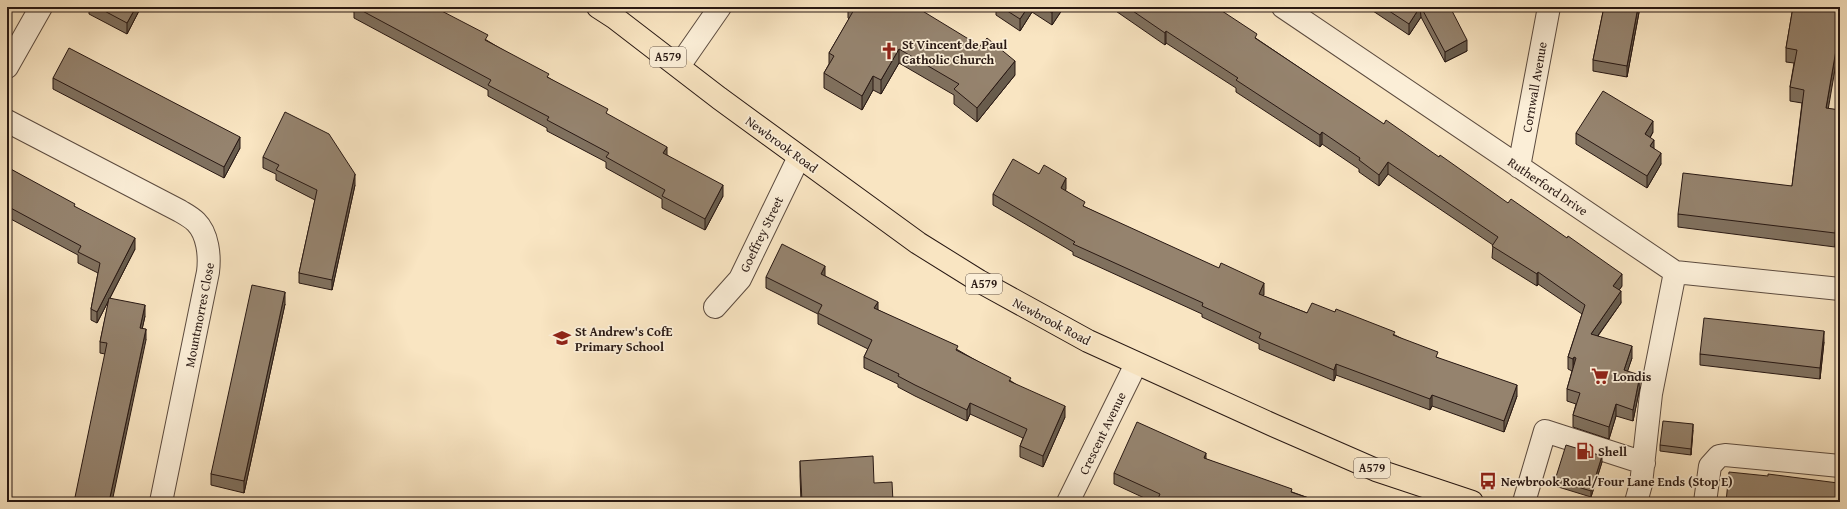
<svg xmlns="http://www.w3.org/2000/svg" width="1847" height="509" font-family="'Gentium Book Plus',serif">
  <rect width="100%" height="100%" fill="#f9e5c2"/>
  <filter id="stains"><feTurbulence type="fractalNoise" baseFrequency=".005" numOctaves="4"/><feColorMatrix values="0 0 0 0 .2 0 0 0 0 .09 0 0 0 0 .02 0 0 0 .5 -.17"/></filter>
  <radialGradient id="worn" r=".72"><stop offset=".6" stop-color="#630" stop-opacity="0"/><stop offset="1" stop-color="#630" stop-opacity=".3"/></radialGradient>
  <g fill="none" stroke-linecap="round" stroke-linejoin="round">
    <!-- minor casing -->
    <g stroke="#5c4b3f" stroke-width="24">
      <path id="minor" d="M1283 7 1675 272 1840 289
        M679 66 720 7
        M7 67 41 7
        M7 121 180 211C185 214 191 217 196 222 208 234 210 256 208 272L161 502
        M1519 167 1549 7
        M715 307 740 279 799 157
        M1068 502 1136 364
        M1524 502 1545 431 1644 463
        M1636 502 1641 484 1651 394 1675 272
        M1705 502 1710 466 1719 456 1725 455 1840 466"/>
    </g>
    <!-- highway casing -->
    <g stroke="#281813" stroke-width="24">
      <path id="highway" d="M598 7 615 18 719 98 918 243 979 281 1088 341 1275 426 1376 470 1472 502"/>
    </g>
    <!-- minor -->
    <use href="#minor" stroke="#fbeed7" stroke-width="22"/>
    <!-- highway -->
    <use href="#highway" stroke="#f9e5c2" stroke-width="22"/>
  </g>
  <!-- wall -->
  <path fill="#80715f" stroke="#281813" d="M89 7H141L127 34 89 14Z
    M345 7H434L488 41 549 78 608 115 667 155 723 196 705 230 662 208V199L606 168V162L547 131V128L488 96V90L354 18V12Z
    M848 7H916L1015 75 977 122 954 104V95L899 63 881 94 873 90 862 110 824 88V73L829 64V53L849 19 848 18Z
    M996 7H1064L1052 25 1032 12 1020 31 996 15Z
    M1110 7H1216L1257 39 1622 286 1619 290 1621 303 1598 336 1632 358 1627 371 1640 387 1633 421 1616 416 1609 439 1573 427V415L1576 404 1567 401V389L1572 371 1568 369V357L1582 314 1538 284 1537 286 1492 258 1493 245 1388 174 1379 186 1359 172V169L1322 144 1320 147 1236 92V88L1166 43 1165 45Z
    M1367 7H1450L1467 51 1445 62 1421 17 1409 35Z
    M1604 7H1640L1627 77 1593 71V60Z
    M1793 7 1828 109 1840 110V207L1835 247 1678 227V214L1792 186 1802 103 1790 101V87L1794 63 1786 62V48Z
    M53 78 240 148 224 178 53 89Z
    M1653 132 1650 138 1654 149 1661 164 1647 188 1576 144V133Z
    M263 157 355 185 332 290 299 283V273L315 200 276 180V174L263 168Z
    M7 167 75 207 135 249 110 298 145 316 142 329 146 340 105 354 100 353V342L109 300 97 323 91 320V309L98 273 78 263V255L7 217Z
    M1039 174 1066 189 1065 190 1085 207 1264 294 1263 296 1307 313 1335 312 1395 335 1438 358 1517 396 1504 432 1432 406 1430 410 1336 375 1334 381 1259 349V344L1202 317V314L1073 255V252L993 205V194Z
    M825 276 878 310 958 350 1011 381 1065 417 1043 467 1020 457V446L1023 438 970 414 967 421 915 396 898 387V384L864 368V357L868 349 818 324V314L766 288V277Z
    M285 304 244 493 211 485V474Z
    M1824 342 1820 379 1700 365V354Z
    M1693 430 1691 455 1660 451V445Z
    M1206 459 1292 492 1320 502H1153L1114 484V473Z
    M800 461 874 483 893 502H801L800 476Z
    M1602 462 1591 497 1555 486V480Z"/>
  <!-- shaded-wall -->
  <path fill="#685c4d" stroke="#281813" d="M136 7H141L127 34V23Z
    M1028 7H1032V12L1020 31V19Z
    M1056 7H1064L1052 25V13Z
    M1420 7 1421 17 1409 35V24Z
    M1638 7H1640L1627 77V66Z
    M1840 27V40L1826 122V108Z
    M1166 31V43L1165 45V33Z
    M1467 40V51L1445 62V52Z
    M899 49V63L881 94V80Z
    M1015 61V75L977 122V108Z
    M873 76V90L862 110V96Z
    M1653 121V132L1645 146V134Z
    M1322 132V144L1320 147V135Z
    M240 137V148L224 178V167Z
    M1654 140V151L1650 146Z
    M667 147V158L663 153Z
    M1661 153V164L1647 188V176Z
    M1388 162V174L1379 186V175Z
    M355 174V185L332 290V280Z
    M1066 178V189L1061 199V188Z
    M723 185V196L705 230V219Z
    M1840 194V207L1835 247V233Z
    M135 238V249L97 323V312Z
    M825 266V277L821 274Z
    M1538 272V284L1537 286V274Z
    M1622 274V286L1613 298V286Z
    M1264 283V294L1259 305V294Z
    M1621 291V303L1591 345V334Z
    M285 292V304L244 493V481Z
    M878 302V314L874 308Z
    M145 305V316L140 339V328Z
    M146 329V340L112 502H109Z
    M1824 331V342L1820 379V368Z
    M1632 346V358L1624 382V370Z
    M1574 357V369L1573 371V359Z
    M1336 364V375L1334 381V370Z
    M1640 375V387L1633 421V410Z
    M1517 385V396L1504 432V421Z
    M1432 395V406L1430 410V399Z
    M970 403V414L967 421V410Z
    M1616 404V416L1609 439V427Z
    M1065 406V417L1043 467V456Z
    M1693 424V430L1691 455V449Z
    M1206 453V464L1204 458Z
    M1602 456V462L1591 497V491Z
    M1838 483V498L1837 502H1835Z"/>
  <!-- building -->
  <path fill="#95836e" stroke="#281813" d="M97 7H136L127 23Z
    M355 7H434L488 35 485 40 549 74 547 77 608 109 606 113 667 147 663 153 723 185 705 219 662 196 665 190 606 157 609 153 547 120 549 117 488 85 491 80Z
    M853 7H916L980 46 987 38 1015 61 977 108 954 89 959 84 899 49 881 80 873 76 862 96 824 73 834 56 829 53 855 8Z
    M1001 7H1028L1020 19Z
    M1043 7H1056L1052 13Z
    M1127 7H1216L1257 34 1255 38 1384 124 1386 120 1439 157 1440 155 1508 203 1511 199 1567 238 1568 236 1622 274 1613 286 1621 291 1591 334 1632 346 1624 370 1640 375 1633 410 1616 404 1609 427 1573 415 1580 393 1567 389 1576 358 1574 357 1573 359 1568 357 1585 305 1538 272 1537 274 1492 246 1498 237 1388 162 1379 175 1359 160 1360 158 1322 132 1320 135 1236 80 1238 78 1166 31 1165 33Z
    M1383 7H1420L1409 24Z
    M1421 7H1450L1467 40 1445 52Z
    M1604 7H1638L1627 66 1593 60Z
    M1793 7H1840V27L1826 108 1840 110V194L1835 233 1678 214 1683 173 1792 186 1804 90 1790 87 1797 50 1786 48Z
    M69 48 240 137 224 167 53 78Z
    M1603 91 1653 121 1645 134 1654 140 1650 146 1661 153 1647 176 1576 133Z
    M285 112 329 134 355 174 332 280 299 273 317 190 276 170 279 165 263 157Z
    M1013 159 1039 174 1044 165 1066 178 1061 188 1085 202 1083 206 1219 268 1221 263 1264 283 1259 294 1307 313 1312 303 1335 312 1336 309 1395 332 1393 335 1438 352 1436 357 1517 385 1504 421 1432 395 1430 399 1336 364 1334 370 1259 338 1261 333 1202 306 1203 303 1073 244 1075 242 993 194Z
    M7 167 75 204 74 206 135 238 97 312 91 309 100 263 78 252 81 246 7 206Z
    M782 244 825 266 821 274 878 302 874 308 958 346 956 350 1011 378 1009 381 1065 406 1043 456 1020 446 1027 429 970 403 967 410 915 385 898 376 899 374 864 357 872 340 818 313 822 305 766 277Z
    M252 285 285 292 244 481 211 474Z
    M109 298 145 305 140 328 146 329 109 502H74L107 343 100 342Z
    M1704 318 1824 331 1820 368 1700 354Z
    M1663 421 1693 424 1691 449 1660 445Z
    M1137 422 1206 453 1204 458 1292 489 1291 492 1320 502H1159L1157 501 1160 494 1114 473Z
    M1566 445 1602 456 1591 491 1555 480Z
    M873 456 874 483 892 482 893 502H802L800 461Z
    M1729 472 1768 476V474L1838 483 1835 502H1726Z"/>
  <!-- icons -->
  <defs>
    <g id="church-bare" transform="scale(1.38)"><path d="M-1.2-6h2.4v3.5h3.3v2.4h-3.3V6h-2.4V-.1h-3.3v-2.4h3.3Z" fill="#8f2418" stroke="#fbeed7" stroke-width="2.5" paint-order="stroke"/></g>
    <g id="school-bare" transform="scale(1.38)"><path d="M0-5L7-2L0 1L-7-2ZM-4 1L0 2.5L4 1V4Q0 6-4 4Z" fill="#8f2418" stroke="#fbeed7" stroke-width="2.5" paint-order="stroke"/></g>
    <g id="supermarket-bare" transform="scale(1.38)"><path d="M-6-5.5h2.5l.6 2H6L4.5 2H-2.5L-4.4-4H-6ZM-1.5 3.2a1.3 1.3 0 1 0 .1 0ZM3 3.2a1.3 1.3 0 1 0 .1 0Z" fill="#8f2418" stroke="#fbeed7" stroke-width="2.5" paint-order="stroke"/></g>
    <g id="fuel-bare" transform="scale(1.38)"><path d="M-5.5-6h7V0h2V4h1.3V-2.5L3-4.5l.8-.8L6-3V5H2.5V1h-1V6h-7ZM-4.2-4.7v3.2H.2V-4.7Z" fill="#8f2418" stroke="#fbeed7" stroke-width="2.5" paint-order="stroke"/></g>
    <g id="bus-bare" transform="scale(1.38)"><path d="M-5-6H5V4H4V6H2V4H-2V6H-4V4H-5ZM-3.5-4V0h7V-4ZM-3.5 1.2v1.5H-2V1.2ZM2 1.2v1.5H3.5V1.2Z" fill="#8f2418" stroke="#fbeed7" stroke-width="2.5" paint-order="stroke"/></g>
  </defs>
  <g fill-rule="evenodd">
    <use href="#church-bare" x="889" y="51"/>
    <use href="#school-bare" x="562" y="338"/>
    <use href="#supermarket-bare" x="1600" y="376"/>
    <use href="#fuel-bare" x="1585" y="451"/>
    <use href="#bus-bare" x="1488" y="481"/>
  </g>
  <g text-anchor="middle" stroke-width="3.5" stroke-linejoin="round" paint-order="stroke">
    <!-- shield labels -->
    <g fill="#fbeed7" stroke="#67584e" stroke-width="1">
      <rect x="650" y="47" width="36" height="20" rx="3"/>
      <rect x="966" y="274" width="36" height="20" rx="3"/>
      <rect x="1354" y="458" width="36" height="20" rx="3"/>
    </g>
    <g font-size="12" font-weight="bold" fill="#281813">
      <text x="668" y="61">A579</text>
      <text x="984" y="288">A579</text>
      <text x="1372" y="472">A579</text>
    </g>
    <!-- poi labels -->
    <g font-size="13" font-weight="bold" fill="#281813" stroke="#fbeed7" text-anchor="start">
      <text x="902" y="49">St Vincent de Paul<tspan x="902" dy="15">Catholic Church</tspan></text>
      <text x="575" y="336">St Andrew's CofE<tspan x="575" dy="15">Primary School</tspan></text>
      <text x="1613" y="381">Londis</text>
      <text x="1598" y="456">Shell</text>
      <text x="1501" y="486">Newbrook Road/Four Lane Ends (Stop E)</text>
    </g>
    <!-- street labels -->
    <g font-size="13" fill="#281813" stroke="#fbeed7">
      <text transform="translate(1534 87) rotate(-80)" y="5">Cornwall Avenue</text>
      <text transform="translate(782 144) rotate(36)" y="5">Newbrook Road</text>
      <text transform="translate(1548 186) rotate(34)" y="5">Rutherford Drive</text>
      <text transform="translate(761 234) rotate(-64)" y="5">Goeffrey Street</text>
      <text transform="translate(199 315) rotate(-79)" y="5">Mountmorres Close</text>
      <text transform="translate(1052 321) rotate(28)" y="5">Newbrook Road</text>
      <text transform="translate(1102 433) rotate(-64)" y="5">Crescent Avenue</text>
    </g>
  </g>
  <!-- margin -->
  <rect width="1847" height="509" fill="none" stroke="#f9e5c2" stroke-width="24"/>
  <rect x="8" y="8" width="1831" height="493" fill="none" stroke="#281813" stroke-width="2"/>
  <rect x="12" y="12" width="1823" height="485" fill="none" stroke="#281813"/>
  <rect width="100%" height="100%" filter="url(#stains)"/>
  <rect width="100%" height="100%" fill="url(#worn)"/>
</svg>
